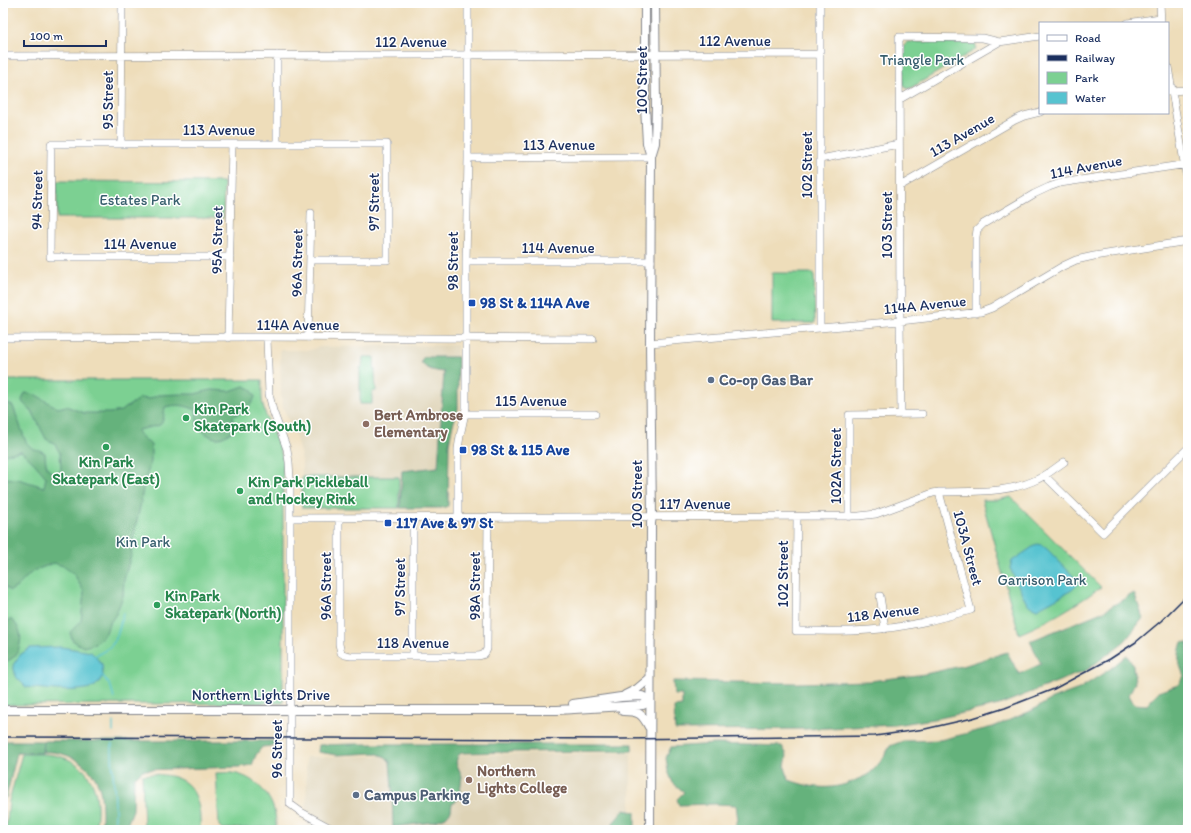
<svg xmlns="http://www.w3.org/2000/svg" width="1191" height="833" font-family="Itim,sans-serif">
  <rect width="100%" height="100%" fill="#fff"/>
  <filter id="ink" filterUnits="userSpaceOnUse"><feTurbulence type="fractalNoise" baseFrequency=".025" numOctaves="2"/><feDisplacementMap in="SourceGraphic" scale="8" xChannelSelector="R" yChannelSelector="G"/><feConvolveMatrix kernelMatrix="1 2 1 2 8 2 1 2 1" color-interpolation-filters="sRGB"/></filter>
  <filter id="wash" filterUnits="userSpaceOnUse"><feTurbulence type="fractalNoise" baseFrequency=".012" numOctaves="4" result="noise"/><feDisplacementMap in="SourceGraphic" scale="16" xChannelSelector="R" yChannelSelector="G"/><feGaussianBlur stdDeviation="0.9" result="paint"/><feColorMatrix in="noise" values="0 0 0 0 0 0 0 0 0 0 0 0 0 0 0 0 0 1.4 0 .05"/><feComposite in="paint" operator="in"/></filter>
  <g filter="url(#wash)">
    <rect width="100%" height="100%" fill="#eeddba"/>
    <!-- built -->
    <path fill="#ded3b6" d="M457 345V357H445L438 467 402 471 400 509H301L302 461 296 438 283 407 281 395 280 350H311L317 347Z
      M631 753V830H301V828L307 827 306 757Z"/>
    <!-- green -->
    <path fill="#7cd092" stroke="#4c8078" d="M907 42H975L976 46 975 50 909 89 906 88 903 85 904 47Z
      M57 181 224 182 223 218H57Z
      M772 273H814L815 323H772Z
      M363 357H374L376 391 372 392V404H360V368L362 367Z
      M3 380H262C262 390 261 400 264 409 269 427 279 441 283 460V703L3 705Z
      M302 477H399V508H302Z
      M1011 497 1101 587C1076 605 1048 622 1019 634L982 500H997Z
      M22 754C35 754 49 753 62 757 96 768 101 799 95 830H6L9 801Z
      M216 773C222 773 227 772 232 773 254 776 271 794 275 814 276 818 276 823 276 827L222 829 219 826Z
      M154 774C162 775 171 775 179 779 198 787 201 811 200 829L147 830 144 827 142 775Z"/>
    <!-- forest -->
    <path fill="#65b27c" stroke="#40706d" d="M424 357H458V409L452 428 449 444 448 506 442 508H400L402 471 438 467 444 372C436 371 426 370 421 362L422 359Z
      M244 386 251 389 255 397C250 409 243 410 233 417V430C218 444 210 438 197 426L196 410C184 405 178 404 165 407 164 413 164 421 160 425L138 430V433L151 445V462L144 483 140 507 134 534 131 555 124 580 123 596 116 614 109 624 106 633 95 644 83 647 72 640 70 632 81 621 84 592 74 574 63 566 54 563 33 571 17 587 10 591 3 585V478L18 479 44 487 46 477 34 463 21 451 3 455V424L5 423V402L13 406 26 442 33 449 39 450 45 453C46 464 45 468 55 475L61 469 60 453 54 443 46 439 33 413 23 403 22 400 25 393 36 395 58 408 66 406 84 413H110L121 411 140 398 149 399 158 395 181 394H195L211 390 230 391Z
      M1134 593 1143 618 1125 641 1087 670 999 705 940 718 895 725 806 729 675 730 674 707 682 706V695H674L673 681 797 683 870 681 925 674 966 665 1007 652 1019 674 1041 664 1030 641 1102 612Z
      M11 619C15 623 19 627 20 633 22 640 19 652 14 657 13 658 9 660 8 661L3 657V624L5 621Z
      M1182 642 1188 643V816L1183 823V830H733L738 820 736 805 715 804 679 805 677 799 684 792 673 783 668 771 666 758 671 747 716 744 782 746 787 755 785 767 789 780C814 789 834 791 858 779 863 777 869 775 872 771 880 764 885 755 890 746L903 741 940 740 993 727 1031 711 1052 699 1079 689 1110 669 1127 655 1133 666 1135 682 1129 695 1134 704 1147 705 1158 692 1178 685 1184 676C1178 661 1177 658 1182 642Z
      M3 741H43L42 753H17L6 798 3 796Z
      M44 741H274L273 746 262 747 256 755 252 765 239 767 143 770 134 778 133 810 125 830H100C100 825 102 822 102 818 102 811 102 803 101 796 98 768 70 750 43 752Z
      M354 744H633L632 751 512 752 462 753 458 755 456 763 462 776 459 799 452 803 451 811 446 817 433 822 393 827 392 788 390 762 386 757 375 753 337 755 318 752 319 745Z
      M624 810 635 812V830H612L613 823Z"/>
    <!-- water -->
    <path fill="#57c3d0" stroke="#397997" d="M1037 544 1042 545 1047 549 1077 580 1078 584 1072 590 1037 609 1030 606 1026 602 1010 568 1012 561Z
      M61 647 91 652 102 664 103 676C101 679 98 684 95 686 79 694 44 689 26 687L16 677 13 665 20 655 30 648Z"/>
    <g fill="none" stroke-linecap="round" stroke-linejoin="round">
      <!-- stream -->
      <path stroke="#57c3d0" stroke-width="1.5" d="M94 656C119 646 117 636 123 613
        M103 676 111 687 114 698
        M113 732V722
        M112 744C111 773 118 801 114 830
        M1186 830V826L1188 823"/>
    </g>
  </g>
  <g filter="url(#ink)">
    <g fill="none" stroke-linecap="round" stroke-linejoin="round">
      <!-- minor casing -->
      <g stroke="#84868c" stroke-width="8">
        <path id="minor" d="M1160 3 1161 23
          M1128 23 1160 18
          M3 56 820 54
          M1168 67 1188 186
          M1168 91 1188 90
          M900 99 999 42 1040 36
          M277 143V55
          M121 144 122 3
          M468 158 651 157
          M820 159 899 144
          M900 186 1015 120 1024 116 1040 112
          M230 257H50L51 144H387V260H310
          M466 261H651
          M976 313V237L977 230 983 224 1034 194 1049 187 1060 183 1188 164
          M820 328V3
          M3 338 258 337 593 339
          M228 338 232 144
          M267 338 269 394 273 411 287 449 289 462 290 479V804L301 812 334 830
          M308 338 311 213
          M650 343 900 321 981 312 992 308 1063 266 1076 260 1094 256 1188 241
          M466 414H595
          M901 414 900 321 899 37 983 38 999 42
          M1045 476 1103 533 1188 448
          M797 517 796 631C820 631 845 632 869 630 904 628 938 619 971 610L939 492
          M849 517V415L922 414
          M291 518 859 516 876 514 933 493 939 492C973 491 1007 494 1038 479 1047 475 1055 468 1064 462
          M339 518V644L341 653 345 655 351 656H476C482 656 485 655 487 649L488 518
          M413 518V656
          M458 518V449L460 436 466 408V261L468 158V3
          M880 596 885 629"/>
      </g>
      <!-- major casing -->
      <g stroke="#84868c" stroke-width="10">
        <path id="major" d="M645 3V107L647 143 651 157 650 343 652 517 651 523 650 830
          M651 156 655 143 656 107 655 3
          M625 695 637 689 650 678
          M573 704 621 697 642 696 650 700
          M3 710H557L643 705 650 700
          M623 711C638 711 642 713 649 727"/>
      </g>
      <!-- minor -->
      <use href="#minor" stroke="#fff" stroke-width="7"/>
      <!-- major -->
      <use href="#major" stroke="#fff" stroke-width="8"/>
      <!-- rail -->
      <path stroke="#1b2f5e" stroke-width="1.5" d="M3 737 622 739 875 736 925 729 973 718 1005 708 1054 689 1110 659 1136 642 1161 621 1188 594"/>
    </g>
  </g>
  <!-- markers -->
  <g fill="#1a4fb4" stroke="#fff" stroke-width="1.5">
    <rect x="468" y="299" width="8" height="8" rx="2"/>
    <rect x="459" y="446" width="8" height="8" rx="2"/>
    <rect x="384" y="519" width="8" height="8" rx="2"/>
  </g>
  <g fill="#5c6f8a" stroke="#fff" stroke-width="1.5">
    <circle cx="711" cy="380" r="4"/>
    <circle cx="356" cy="795" r="4"/>
  </g>
  <g fill="#2e9e5b" stroke="#fff" stroke-width="1.5">
    <circle cx="186" cy="418" r="4"/>
    <circle cx="106" cy="447" r="4"/>
    <circle cx="240" cy="491" r="4"/>
    <circle cx="157" cy="605" r="4"/>
  </g>
  <g fill="#8d6e63" stroke="#fff" stroke-width="1.5">
    <circle cx="366" cy="424" r="4"/>
    <circle cx="469" cy="780" r="4"/>
  </g>
  <g text-anchor="middle" stroke-width="3" stroke-linejoin="round" paint-order="stroke">
    <!-- street labels -->
    <g font-size="15" fill="#1b2f5e" stroke="#fff">
      <text x="735" y="46">112 Avenue</text>
      <text x="411" y="47">112 Avenue</text>
      <text transform="translate(642 80) rotate(-90)" y="5">100 Street</text>
      <text transform="translate(108 100) rotate(-90)" y="5">95 Street</text>
      <text x="219" y="135">113 Avenue</text>
      <text transform="translate(962 135) rotate(-30)" y="5">113 Avenue</text>
      <text x="559" y="150">113 Avenue</text>
      <text transform="translate(807 165) rotate(-90)" y="5">102 Street</text>
      <text transform="translate(1086 167) rotate(-11)" y="5">114 Avenue</text>
      <text transform="translate(37 200) rotate(-89)" y="5">94 Street</text>
      <text transform="translate(374 202) rotate(-90)" y="5">97 Street</text>
      <text transform="translate(887 225) rotate(-90)" y="5">103 Street</text>
      <text transform="translate(217 240) rotate(-89)" y="5">95A Street</text>
      <text x="140" y="249">114 Avenue</text>
      <text x="558" y="253">114 Avenue</text>
      <text transform="translate(453 261) rotate(-90)" y="5">98 Street</text>
      <text transform="translate(297 263) rotate(-89)" y="5">96A Street</text>
      <text transform="translate(925 305) rotate(-6)" y="5">114A Avenue</text>
      <text x="298" y="330">114A Avenue</text>
      <text x="531" y="406">115 Avenue</text>
      <text transform="translate(836 466) rotate(-90)" y="5">102A Street</text>
      <text transform="translate(637 494) rotate(-90)" y="5">100 Street</text>
      <text x="695" y="509">117 Avenue</text>
      <text transform="translate(968 548) rotate(75)" y="5">103A Street</text>
      <text transform="translate(783 574) rotate(-90)" y="5">102 Street</text>
      <text transform="translate(326 586) rotate(-90)" y="5">96A Street</text>
      <text transform="translate(475 586) rotate(-90)" y="5">98A Street</text>
      <text transform="translate(400 587) rotate(-90)" y="5">97 Street</text>
      <text transform="translate(883 613) rotate(-7)" y="5">118 Avenue</text>
      <text x="413" y="648">118 Avenue</text>
      <text x="261" y="700">Northern Lights Drive</text>
      <text transform="translate(277 749) rotate(-90)" y="5">96 Street</text>
    </g>
    <!-- park labels -->
    <g font-size="15" fill="#385f6e" stroke="#fff">
      <text x="922" y="65">Triangle Park</text>
      <text x="140" y="205">Estates Park</text>
      <text x="143" y="547">Kin Park</text>
      <text x="1042" y="585">Garrison Park</text>
    </g>
    <!-- transit labels -->
    <g font-size="15" font-weight="bold" fill="#164399" stroke="#fff" text-anchor="start">
      <text x="480" y="308">98 St &amp; 114A Ave</text>
      <text x="471" y="455">98 St &amp; 115 Ave</text>
      <text x="396" y="528">117 Ave &amp; 97 St</text>
    </g>
    <!-- service labels -->
    <g font-size="15" font-weight="bold" fill="#4e5e75" stroke="#fff" text-anchor="start">
      <text x="719" y="385">Co-op Gas Bar</text>
      <text x="364" y="800">Campus Parking</text>
    </g>
    <!-- leisure labels -->
    <g font-size="15" font-weight="bold" fill="#27864d" stroke="#fff" text-anchor="start">
      <text x="194" y="414">Kin Park<tspan x="194" dy="17">Skatepark (South)</tspan></text>
      <text x="106" y="467" text-anchor="middle">Kin Park<tspan x="106" dy="17">Skatepark (East)</tspan></text>
      <text x="248" y="487">Kin Park Pickleball<tspan x="248" dy="17">and Hockey Rink</tspan></text>
      <text x="165" y="601">Kin Park<tspan x="165" dy="17">Skatepark (North)</tspan></text>
    </g>
    <!-- education labels -->
    <g font-size="15" font-weight="bold" fill="#785e54" stroke="#fff" text-anchor="start">
      <text x="374" y="420">Bert Ambrose<tspan x="374" dy="17">Elementary</tspan></text>
      <text x="477" y="776">Northern<tspan x="477" dy="17">Lights College</tspan></text>
    </g>
  </g>
  <!-- margin -->
  <rect width="1191" height="833" fill="none" stroke="#fff" stroke-width="16"/>
  <!-- legend -->
  <rect x="1039" y="22" width="130" height="92" fill="#ffffff" stroke="#a4acbf"/>
  <rect x="1047" y="35" width="20" height="6" fill="#ffffff" stroke="#a4acbf"/>
  <text x="1075" y="42" font-size="12" fill="#1b2f5e">Road</text>
  <rect x="1047" y="55" width="20" height="6" fill="#1b2f5e" stroke="#a4acbf"/>
  <text x="1075" y="62" font-size="12" fill="#1b2f5e">Railway</text>
  <rect x="1047" y="72" width="20" height="12" fill="#7cd092" stroke="#a4acbf"/>
  <text x="1075" y="82" font-size="12" fill="#1b2f5e">Park</text>
  <rect x="1047" y="92" width="20" height="12" fill="#57c3d0" stroke="#a4acbf"/>
  <text x="1075" y="102" font-size="12" fill="#1b2f5e">Water</text>
  <!-- scale -->
  <path d="M24 40v6h82v-6" fill="none" stroke="#1b2f5e" stroke-width="2"/>
  <text x="30" y="40" font-size="12" fill="#1b2f5e" stroke="#ffffff" stroke-width="3" paint-order="stroke">100 m</text>
</svg>
